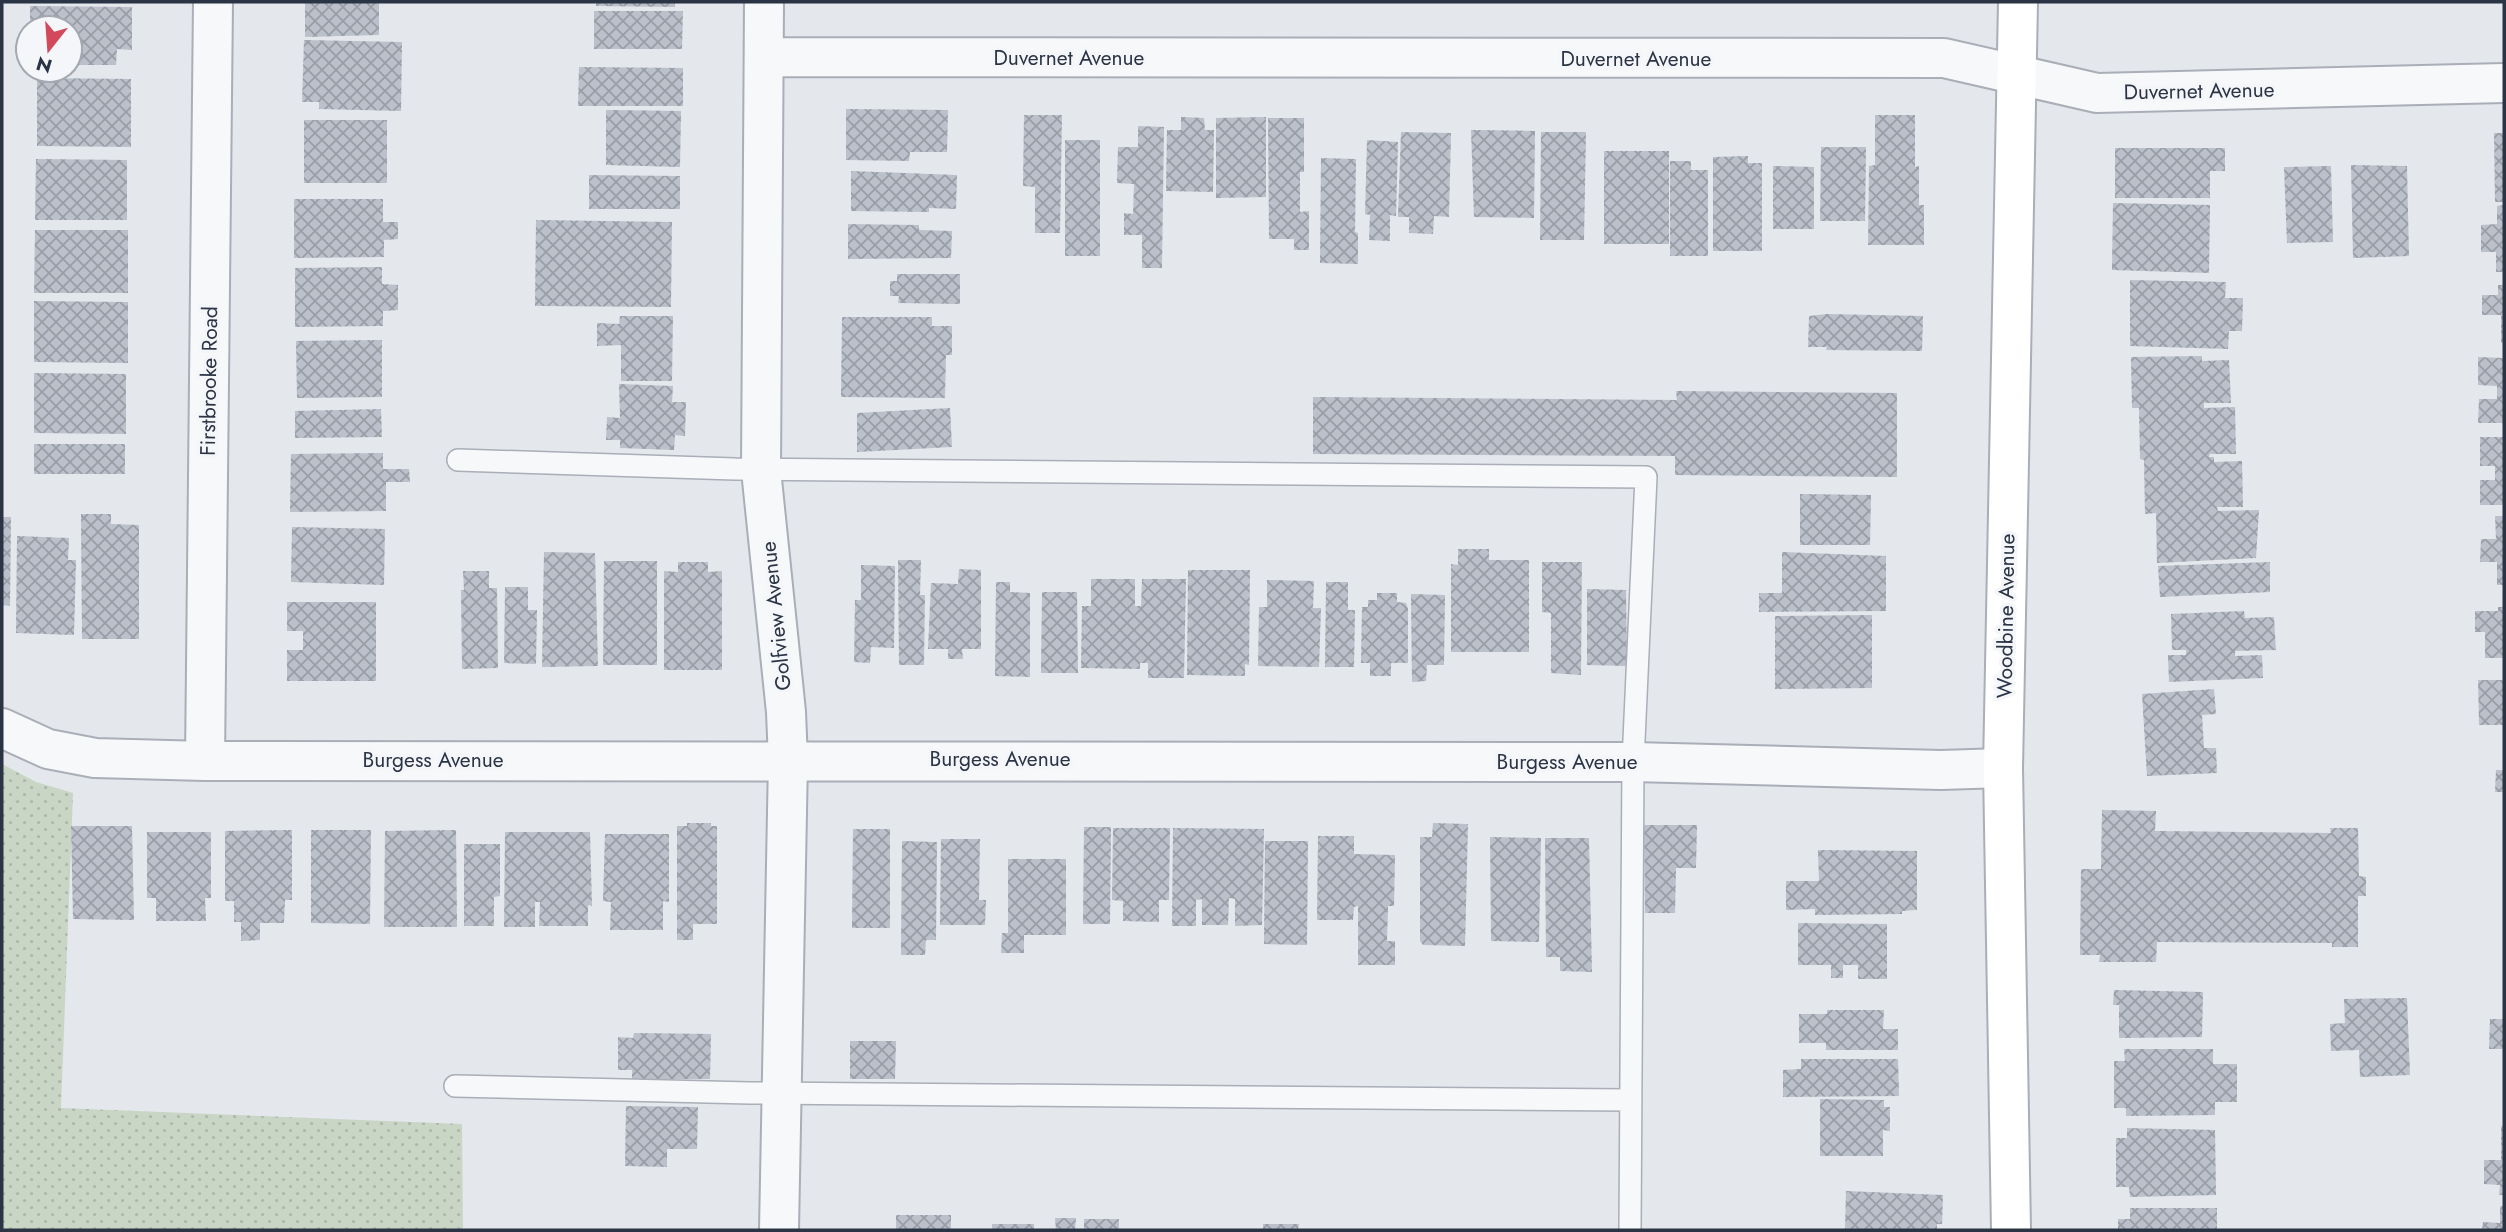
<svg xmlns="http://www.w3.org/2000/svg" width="2506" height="1232" font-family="Jost,sans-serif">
  <defs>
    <pattern id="park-dots" width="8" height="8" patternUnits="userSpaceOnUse" patternTransform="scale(1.75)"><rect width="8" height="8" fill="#c9d6c5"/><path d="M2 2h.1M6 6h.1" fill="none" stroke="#adb8ab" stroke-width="1.8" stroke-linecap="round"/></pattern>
    <pattern id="building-cross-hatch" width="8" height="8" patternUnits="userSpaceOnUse" patternTransform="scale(1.75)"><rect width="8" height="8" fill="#bbc0ca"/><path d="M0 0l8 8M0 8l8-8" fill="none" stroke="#989da6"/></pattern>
  </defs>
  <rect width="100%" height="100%" fill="#e4e7ec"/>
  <!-- park -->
  <path fill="url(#park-dots)" d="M2 764 36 782 73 793 61 1108 462 1124 463 1230H2Z"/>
  <!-- building -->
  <path fill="url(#building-cross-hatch)" d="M305 2H379V35L305 37Z
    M596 2H675V7L596 6Z
    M30 6 132 7V50L117 49 116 65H70V28H30Z
    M594 11H683L682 49H594Z
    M304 40 402 42 401 111 319 109V102H302Z
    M579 67 683 68V106H578Z
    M37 78 131 79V147L37 146Z
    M846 109 948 110 947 152H910L909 161 846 160Z
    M606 110 681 111 680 167 606 165Z
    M1024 115H1062L1060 233H1035V187L1023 186Z
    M1875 115H1915V167L1919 166V205H1924V245H1868L1869 166 1875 165Z
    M1181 117 1204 118 1205 130H1214L1213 192 1166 191 1167 130H1181Z
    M1266 117V197L1216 198V118Z
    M1268 118H1304V172H1300V212L1309 211V250H1294V239H1269Z
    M304 120H387V183H304Z
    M1138 126 1164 127 1162 268H1142V235H1124V213L1133 214 1134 184 1117 183 1118 147H1138Z
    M1471 130 1535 131 1534 218 1474 217Z
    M1401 132 1451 133 1449 217 1434 216 1433 234 1409 233V217H1398Z
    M1541 132H1586L1584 240H1540Z
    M2494 133H2504V202H2495Z
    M1065 140H1100V256H1065Z
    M1367 140 1398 142 1396 216 1390 215V241L1369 240 1370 215 1365 214Z
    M1821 147H1866L1865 221H1820Z
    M2115 148H2225V171H2210V198H2115Z
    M1604 151H1669V244H1604Z
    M1748 156V163H1762V251H1713V157Z
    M1321 158 1356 159 1355 232 1358 233V264L1320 263Z
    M36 159 127 160V220H35Z
    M1670 161H1691V170H1708V256H1670Z
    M2351 165 2407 166 2409 256 2353 258Z
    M1773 166 1814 167V229H1773Z
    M2331 166 2333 242 2287 243 2284 167Z
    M851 171 957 175 956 209 929 208V212L851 211Z
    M589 175 680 176V209H589Z
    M294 199H383V222H398V239L384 240V257L294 258Z
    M2113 203 2210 205 2209 273 2112 270Z
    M2504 205V272H2496V252H2481V225L2497 224V206Z
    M536 220 672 222 671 307 535 306Z
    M848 224 919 225V230L952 231 951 258 848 259Z
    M35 230H128V293H34Z
    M382 267V284L398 285V310L383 311V326L295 327V268Z
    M897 274H960V304L898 303 899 296H890V281H897Z
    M2130 280 2226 282 2225 298H2243L2242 331H2229L2228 349 2130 346Z
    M2498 285H2504V343H2501V315H2482V295H2498Z
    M34 301 128 302V363L34 362Z
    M1827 314 1923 316 1922 351 1826 350 1827 347H1808L1809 316Z
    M620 316H673L672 381H621V345L597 346V323L619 324Z
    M842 317H932V326H952V355H946L945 398 841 397Z
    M382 340V397L297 398 296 341Z
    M2202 356V361L2229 360 2231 403H2204V408L2235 407 2236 454H2210L2209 457H2214V462L2242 461 2243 507H2217L2218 511 2259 510 2256 558 2157 563 2156 513 2145 514 2144 460 2140 459 2139 408H2132L2131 357Z
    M2478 357 2504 358V423H2478L2479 399H2497V386L2478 385Z
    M34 373 126 374V434L34 433Z
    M619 384 673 386 672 402H686L685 436 675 435 674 450 620 448V440H606L607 417 620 418Z
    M1676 391 1897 393V477L1675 475V456L1313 454V397L1677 400Z
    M950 408 952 447 857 452V413Z
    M381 409 382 437 295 438V411Z
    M2480 437H2504V505H2480V480H2495V466H2480Z
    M34 444H125V474H34Z
    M383 453V469H409L410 482H386V511L290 512 291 454Z
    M1800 494 1871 495 1870 545H1800Z
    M81 514H111V524L139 525V639H82Z
    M2495 516H2504V585H2497V562H2480L2481 539H2496Z
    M2 517H11L10 606 2 605Z
    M292 527 385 529 384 585 291 582Z
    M17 536 69 538 68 560H76L74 635 16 633Z
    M1458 549H1489V560H1529V652H1451V564L1458 565Z
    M544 552 595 553 598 666 542 667Z
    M1782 552 1886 556V611L1759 612V593H1782Z
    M898 560H921L920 595H925L924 665H899Z
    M604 561H657V665H603Z
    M678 562H708V572L722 571V670H664V571L678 572Z
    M1542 562H1582L1581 675 1551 673V613L1542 612Z
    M2270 562V592L2160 597 2158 566Z
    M861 565 895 566 894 648 871 647 870 663 854 662 855 600H861Z
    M959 569 981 570V649H962L963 659H948V649H928L931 583 958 584Z
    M1188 570H1250L1249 665 1245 664V676L1187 675Z
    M463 571H489V588H497L498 668 462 669 461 590H464Z
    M1091 579H1135V606H1141L1142 579H1186L1184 678H1148V663H1140V669L1081 668 1082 606H1091Z
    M1267 580 1314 581 1313 608H1321L1319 667 1258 666 1259 607H1267Z
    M996 582H1010V592L1030 593V677L995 676Z
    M1326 582H1348V610H1355L1354 667H1325Z
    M505 587H528V610H537L536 664 504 663Z
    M1587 589 1626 590 1627 666 1587 665Z
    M1042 592H1077L1078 673H1041Z
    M1377 593H1397V602L1406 603 1408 609V663H1391V676H1370V663H1361L1362 607H1368V600H1377Z
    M1411 594 1445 595 1444 665H1427L1426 681 1412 682Z
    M287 602H376V681H287V650H303V631H287Z
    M2498 607H2504V658H2485V632H2475V611H2498Z
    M2244 611 2245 618 2274 617 2276 650 2235 651V656L2262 655 2263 678 2169 682 2168 655H2186V650H2172L2171 614Z
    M1872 615V688L1775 689V616Z
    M2478 680H2504V725H2479Z
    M2214 689 2216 714 2202 715 2204 748H2216L2217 773 2147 776 2142 694Z
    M2496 770H2504V792H2495Z
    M2102 810 2156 811 2155 831 2331 833 2330 828H2358L2359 876 2366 877V896H2358V947H2332V943L2157 942 2156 962H2099L2100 955H2080L2081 869H2101Z
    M687 823H711V826H717V924H693V940H677V826H687Z
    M1433 823 1468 824 1465 946 1423 945 1420 941V837H1432Z
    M1644 825H1697L1696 868H1676L1675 913H1645Z
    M71 826H132L134 920 73 919Z
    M1084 827H1111L1110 924H1083Z
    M1113 828H1170L1169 900H1159V922L1123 921V901L1112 900Z
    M1173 828 1264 829 1262 925 1235 926V899L1229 898 1228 925H1202V899L1196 900V926H1172Z
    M853 829H890V928H852Z
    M292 830V900H285L284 923H260V940L241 941V922H234V901H225V831Z
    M311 830H371L370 924 311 923Z
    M456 830 457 927H384L385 831Z
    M147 832H211V898H205L206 921H156V898H147Z
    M505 832H590L592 906 588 905V926H539L540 902H535V927H504Z
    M605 834H669V902L663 901V930H610L611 902 603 901Z
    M1318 836H1354V854L1395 855 1394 906H1388L1387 941H1395V965H1358V906L1354 907 1353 920H1317Z
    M1490 837 1541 838 1539 942 1491 941Z
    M1545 838H1589L1592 972 1560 971V957H1546Z
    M941 839H980L979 900H986L985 925H940Z
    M902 841 937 842 936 940H926L925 955H901Z
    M1265 841H1308L1307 945 1264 944Z
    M464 844H500V896L494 897V926H464Z
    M1818 850 1917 851V910L1902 911V914L1815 915V909L1786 910V881H1819Z
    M1008 859H1066V935H1024V953H1001L1002 933H1008Z
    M1798 923 1887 924V979H1858V965H1843V978H1831V965H1798Z
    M2114 990 2203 992 2202 1037 2119 1038V1005H2113Z
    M2407 998 2410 1075 2360 1077 2359 1050 2331 1051 2330 1024 2345 1023 2344 999Z
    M1827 1010H1884L1883 1029H1898V1050H1826V1043H1799V1014H1827Z
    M2490 1019H2504V1049H2489Z
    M634 1033 711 1034 710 1079H632V1070H618V1037L633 1038Z
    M850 1041H896L895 1079H850Z
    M2124 1049H2213V1064H2237V1102H2215V1115L2126 1116V1108H2114V1061H2125Z
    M1801 1059H1898L1899 1096 1783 1097V1070L1801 1069Z
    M1820 1099 1884 1100V1107H1890V1131L1883 1130V1156H1820Z
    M626 1106 698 1107 697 1149H667V1167L625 1166Z
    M2501 1126H2504V1195H2499L2500 1185 2484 1184V1160H2501Z
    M2127 1128 2215 1130 2216 1195 2130 1197 2129 1187H2116V1138H2127Z
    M1846 1191 1943 1195 1942 1224H1937V1230H1845Z
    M2500 1206H2504V1230H2482L2483 1222 2500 1223Z
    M2130 1208H2217V1230H2118V1219H2130Z
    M896 1215H951V1230H896Z
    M1055 1218H1076L1075 1230H1056Z
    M1084 1219H1119V1230H1084Z
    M992 1224H1034V1230H992Z
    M1263 1224H1299L1298 1230H1263Z"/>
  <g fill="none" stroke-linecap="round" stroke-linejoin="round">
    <!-- lane casing -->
    <g stroke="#a9aeb7" stroke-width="24">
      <path id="lane" d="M458 460 735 469 1646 477 1633 762 1630 1230
        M455 1086 750 1093 1630 1100"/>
    </g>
    <!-- street casing -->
    <g stroke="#a9aeb7" stroke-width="42">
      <path id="street" d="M764 2 761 470 786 712 788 760 779 1230
        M764 57 1944 58 2097 93 2504 83
        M2 728 48 749 95 758 205 761 1633 762 1941 770 2003 768
        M205 761 213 2"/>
    </g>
    <!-- secondary casing -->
    <g stroke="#a9aeb7" stroke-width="42">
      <path id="secondary" d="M2011 1230 2003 768 2018 2"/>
    </g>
    <!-- lane -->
    <use href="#lane" stroke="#f7f8fa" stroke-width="21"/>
    <!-- street -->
    <use href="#street" stroke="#f7f8fa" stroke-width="38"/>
    <!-- secondary -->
    <use href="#secondary" stroke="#fff" stroke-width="38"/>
  </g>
  <g text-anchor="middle" stroke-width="7" stroke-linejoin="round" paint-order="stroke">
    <!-- street labels -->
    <g font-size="21" fill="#2b3445" stroke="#f4f6f9">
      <text x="1069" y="65">Duvernet Avenue</text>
      <text x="1636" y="66">Duvernet Avenue</text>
      <text transform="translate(2199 91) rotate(-1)" y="7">Duvernet Avenue</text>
      <text transform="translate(209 381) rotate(-89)" y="7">Firstbrooke Road</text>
      <text transform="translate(776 616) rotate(-96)" y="7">Golfview Avenue</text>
      <text transform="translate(2006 616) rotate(-89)" y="7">Woodbine Avenue</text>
      <text x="1000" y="766">Burgess Avenue</text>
      <text x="433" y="767">Burgess Avenue</text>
      <text x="1567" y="769">Burgess Avenue</text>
    </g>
  </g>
  <!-- border -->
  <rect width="2506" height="1232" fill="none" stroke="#2b3445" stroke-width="7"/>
  <!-- north arrow -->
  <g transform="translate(49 49) rotate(197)"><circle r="33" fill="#f4f6f9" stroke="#a4a8b1" stroke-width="2"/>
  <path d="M0-5L12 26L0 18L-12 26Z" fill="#d1495b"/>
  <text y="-10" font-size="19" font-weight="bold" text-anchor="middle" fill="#2b3445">N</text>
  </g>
</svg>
